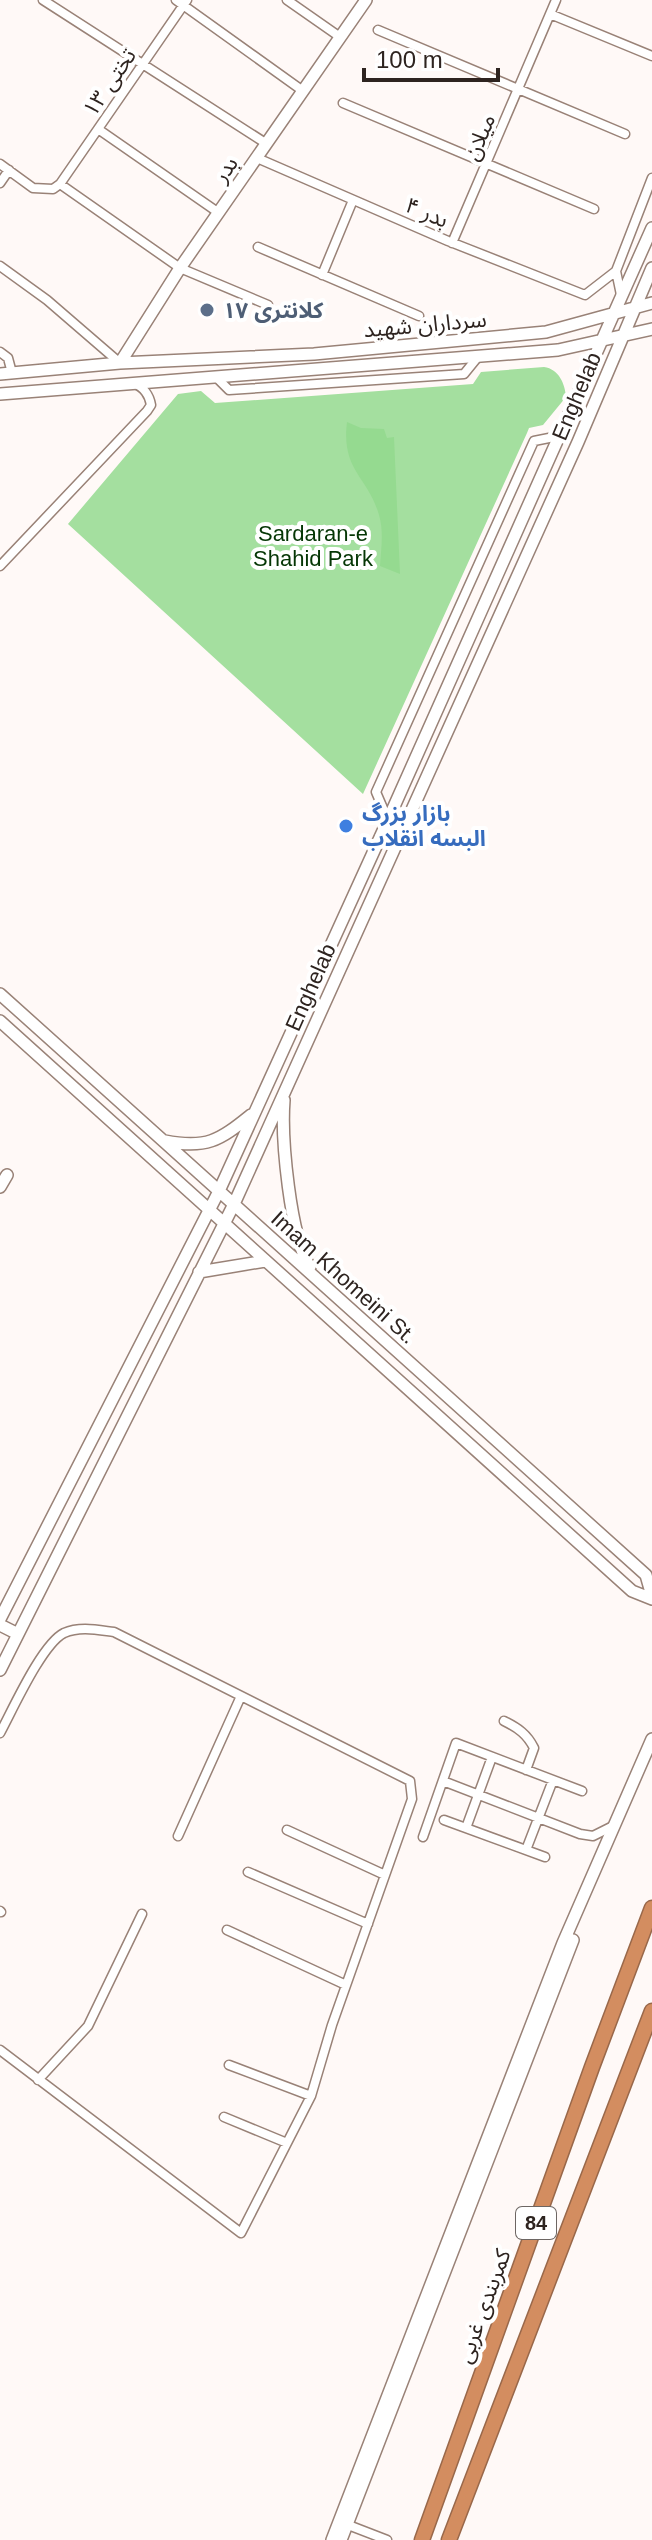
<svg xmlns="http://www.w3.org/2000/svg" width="652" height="2540" font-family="Helvetica,'Noto Sans Arabic',sans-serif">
  <rect width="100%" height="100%" fill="#fff9f7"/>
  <!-- green -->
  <path fill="#a4df9f" d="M544 367C559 369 565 384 566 397L543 425 529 428 527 433 363 794 68 524 178 394 201 391 215 403 473 384 481 372Z"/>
  <!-- forest -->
  <path fill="#95da90" d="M347 422 361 428 384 429 387 438 394 437 400 574 380 566C381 549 384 532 379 515 368 476 341 471 347 422Z"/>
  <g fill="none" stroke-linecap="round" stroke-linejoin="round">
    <!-- street casing -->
    <g stroke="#998277" stroke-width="11">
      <path id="street" d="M43 0 267 144
        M176 0 303 91
        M287 0 340 37
        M550 14 652 56
        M378 30 625 134
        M343 103 594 209
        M98 129 219 213
        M257 158 448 241 585 295 616 271
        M0 164 33 188 53 189 60 184 187 0
        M0 183 9 170
        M60 184 180 268 268 305
        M452 243 556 0
        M258 247 419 316
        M0 266 47 300 120 363
        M322 275 353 200
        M621 295 616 271 652 178
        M0 352 8 358 12 373
        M216 377 229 390 464 374 477 358
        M0 566 147 411 151 405C149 394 144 388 134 383
        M388 820 376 792 534 441 559 436
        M504 1721C518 1728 527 1734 534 1748L526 1770
        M0 1733C13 1709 42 1644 64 1633 80 1626 98 1630 114 1632L410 1781 412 1799 332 2025 311 2096 241 2233 0 2050
        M443 1781 580 1834 593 1836 613 1826
        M444 1820 545 1857
        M466 1828 492 1757
        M287 1830 385 1875
        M178 1836 241 1696
        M423 1837 456 1743 582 1791
        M526 1850 553 1780
        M248 1872 368 1924
        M0 1911 1 1912
        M227 1930 346 1985
        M229 2065 311 2096
        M38 2080 88 2026 142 1914
        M224 2117 287 2143
        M343 2523 387 2540"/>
    </g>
    <!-- secondary casing -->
    <g stroke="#998277" stroke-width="14">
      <path id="secondary" d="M120 363 180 268 366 0
        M0 374 120 363 314 354 546 332 652 303
        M0 394 558 350 652 329
        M0 994 646 1575 652 1596
        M0 1021 632 1591 652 1599
        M284 1100C281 1138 290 1237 310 1267
        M165 1141C206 1149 219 1141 251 1115
        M0 1187 7 1175
        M199 1272 265 1261
        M0 1619 219 1191 388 820 652 228
        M0 1625 18 1634
        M0 1670 234 1204 578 442 652 268
        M332 2540 563 1943 652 1739
        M341 2540 573 1940"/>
    </g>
    <!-- highway casing -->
    <g stroke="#99684a" stroke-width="17">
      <path id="highway" d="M422 2540 592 2067 652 1908
        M449 2540 652 2011"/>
    </g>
    <!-- street -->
    <use href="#street" stroke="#fff" stroke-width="8"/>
    <!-- secondary -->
    <use href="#secondary" stroke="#fff" stroke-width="11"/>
    <!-- highway -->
    <use href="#highway" stroke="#d38d60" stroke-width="14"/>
  </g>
  <!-- markers -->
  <circle fill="#5c6f8a" stroke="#fff" stroke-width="3" cx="207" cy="310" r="8"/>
  <circle fill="#3f7fe0" stroke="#fff" stroke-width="3" cx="346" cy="826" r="8"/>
  <g text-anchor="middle" stroke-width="8" stroke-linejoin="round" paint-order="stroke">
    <!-- shield labels -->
    <rect fill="#fff" stroke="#6d6663" stroke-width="2" x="516" y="2207" width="40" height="32" rx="6"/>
    <g font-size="20" font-weight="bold" fill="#2e2420">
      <text x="536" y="2230">84</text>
    </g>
    <!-- street labels -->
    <g font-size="22" fill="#2e2420" stroke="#fff">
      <text transform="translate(109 82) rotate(-56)" y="8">تختی ۱۳</text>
      <text transform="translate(479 137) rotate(-67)" y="8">میلان</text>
      <text transform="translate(225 169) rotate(-55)" y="8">بدر</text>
      <text transform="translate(427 212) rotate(23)" y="8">بدر ۴</text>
      <text transform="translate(425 324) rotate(-5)" y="8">سرداران شهید</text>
      <text transform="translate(576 396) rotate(-67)" y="8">Enghelab</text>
      <text transform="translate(310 987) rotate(-66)" y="8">Enghelab</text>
      <text transform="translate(344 1277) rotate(42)" y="8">Imam Khomeini St.</text>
      <text transform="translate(483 2306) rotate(-70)" y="8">کمربندی غربی</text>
    </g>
    <!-- service labels -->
    <g font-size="22" font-weight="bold" fill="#4e5e75" stroke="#fff" text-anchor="start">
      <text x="223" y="318">کلانتری ۱۷</text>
    </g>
    <!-- park labels -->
    <g font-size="22" fill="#053605" stroke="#fff">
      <text x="313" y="541">Sardaran-e<tspan x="313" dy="25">Shahid Park</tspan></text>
    </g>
    <!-- shop labels -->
    <g font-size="22" font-weight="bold" fill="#366cbe" stroke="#fff" text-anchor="start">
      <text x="362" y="821">بازار بزرگ<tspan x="362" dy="25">البسه انقلاب</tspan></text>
    </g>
  </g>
  <!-- scale -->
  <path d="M364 68v12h134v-12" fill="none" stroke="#2e2420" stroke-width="4"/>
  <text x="376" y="68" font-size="24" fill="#2e2420" stroke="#ffffff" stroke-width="6" paint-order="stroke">100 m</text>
</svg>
